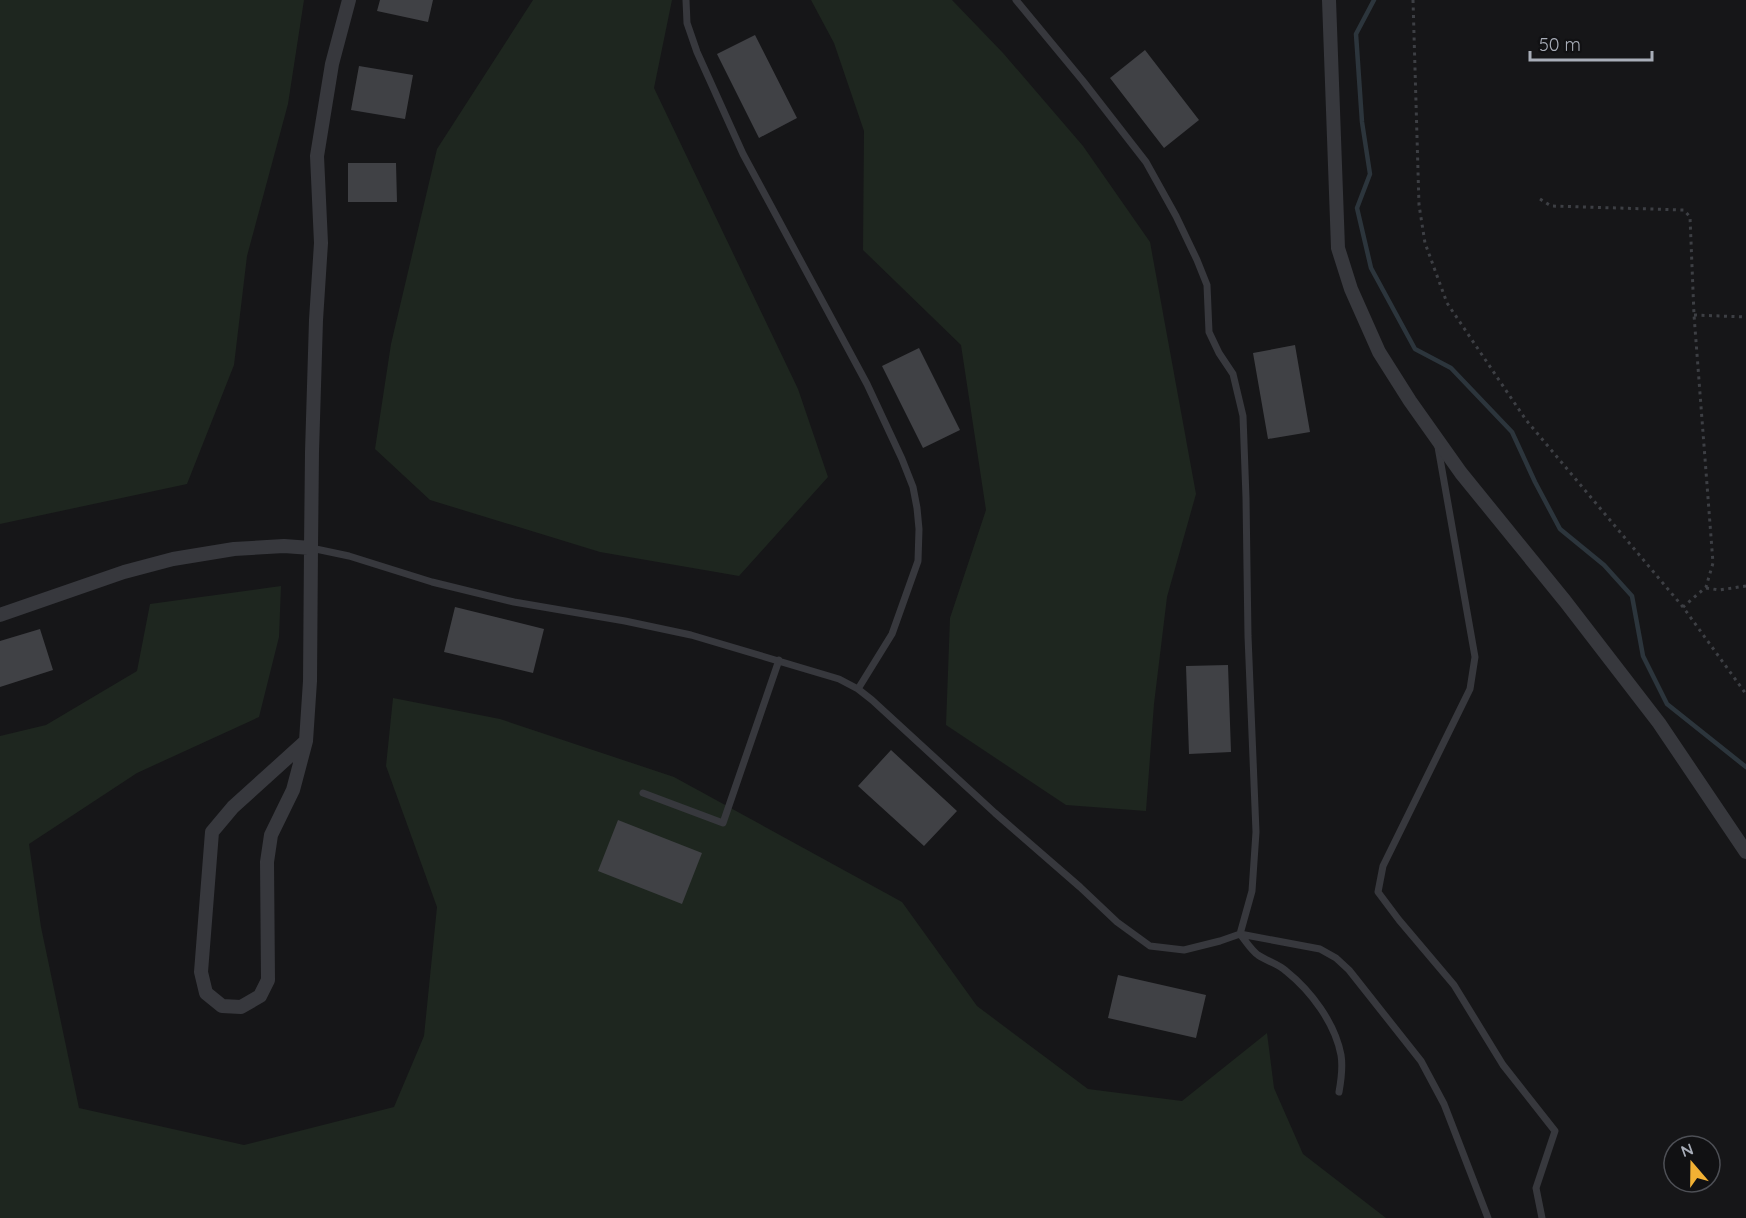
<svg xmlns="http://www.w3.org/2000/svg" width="1746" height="1218" font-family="Quicksand,sans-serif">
  <rect width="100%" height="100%" fill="#161618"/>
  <!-- green -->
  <path fill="#1e261f" d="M0 0H304L288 104 247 256 234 365 187 484 0 524Z
    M533 0H672L654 88 798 389 828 477 739 576 600 552 430 500 375 449 391 344 437 149Z
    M811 0H952L1003 53 1083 146 1150 242 1196 494 1167 597 1154 704 1146 811 1066 805 946 725 950 618 986 510 961 345 863 250 864 131 834 43Z
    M281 586 279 637 259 717 137 773 29 844 41 927 79 1108 244 1145 394 1107 424 1036 437 907 386 766 393 698 500 719 674 777 902 902 977 1006 1088 1089 1182 1101 1267 1033 1274 1088 1303 1154 1386 1218H0V736L46 725 137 671 150 604Z"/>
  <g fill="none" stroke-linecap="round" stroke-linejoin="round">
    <!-- stream -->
    <path stroke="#2c353c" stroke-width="4.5" d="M1374 0 1356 34 1362 122 1370 174 1357 208 1371 268 1415 349 1451 368 1512 432 1535 482 1560 529 1604 565 1632 596 1643 656 1667 704 1746 767"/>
  </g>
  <!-- building -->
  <path fill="#404145" d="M380 0H433L428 22 377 11Z
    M755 35 797 118 759 138 717 54Z
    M1145 50 1199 120 1164 148 1110 78Z
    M359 66 413 75 405 119 351 110Z
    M348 163H396L397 202H348Z
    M1295 345 1310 432 1268 439 1253 353Z
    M919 348 960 430 923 448 882 366Z
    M455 607 544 629 533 673 444 652Z
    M40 629 53 670 0 687V641Z
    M1228 665 1231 752 1189 754 1186 666Z
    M891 750 957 811 924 846 858 786Z
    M618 820 702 853 682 904 598 871Z
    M1118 975 1206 995 1196 1038 1108 1018Z"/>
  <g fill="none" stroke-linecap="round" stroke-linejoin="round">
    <!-- path -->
    <path stroke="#3d3f44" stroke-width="3" stroke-dasharray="3 4.5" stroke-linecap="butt" d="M1413 0 1419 205 1425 243 1447 303 1526 420 1683 607 1746 694
      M1540 199 1551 206 1684 210 1690 217 1694 315 1713 563 1706 587 1683 607
      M1694 315 1746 317
      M1706 588 1719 590 1746 586"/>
    <!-- lane -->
    <path stroke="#37383d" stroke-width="7" d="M686 0 687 23 697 52 743 154 867 384 902 459 913 487 917 508 919 529 918 561 892 634 858 689
      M1438 447 1475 657 1470 689 1383 866 1378 892 1399 920 1454 985 1503 1065 1555 1131 1536 1188 1542 1218
      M311 548 349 556 432 582 514 602 625 621 691 635 839 679 858 689 872 700 995 813 1080 887 1117 922 1150 946 1184 950 1220 941 1240 934 1252 891 1256 832 1248 636 1246 498 1243 416 1233 374 1219 353 1209 332 1207 285 1197 260 1176 216 1146 162 1083 81 1016 0
      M643 793 723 823 779 660
      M1240 934 1320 949 1336 958 1349 970 1421 1061 1444 1104 1488 1218
      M1240 934C1245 940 1251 950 1258 955 1267 961 1278 964 1286 971 1311 991 1335 1023 1341 1055 1343 1067 1341 1081 1339 1092"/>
    <!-- street -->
    <path stroke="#37383d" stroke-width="14" d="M1329 0 1338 248 1351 289 1379 352 1410 401 1461 473 1565 601 1659 723 1746 852
      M0 615 124 572 173 559 234 549 284 546 311 548 312 452 316 320 321 243 317 156 332 64 349 0
      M306 741 233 807 212 832 201 972 206 993 222 1006 241 1007 260 996 268 980 267 862 271 835 293 790 306 741 310 681 311 548"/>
  </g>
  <!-- north arrow -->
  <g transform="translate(1692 1164) rotate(340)"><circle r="28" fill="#111113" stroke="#4d4f55" stroke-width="1.5"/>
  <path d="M0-4.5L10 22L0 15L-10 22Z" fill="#f2b134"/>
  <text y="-9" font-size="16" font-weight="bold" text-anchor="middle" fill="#a8adb8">N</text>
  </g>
  <!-- scale -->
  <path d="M1530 51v9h122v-9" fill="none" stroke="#a8adb8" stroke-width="3"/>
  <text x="1539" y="51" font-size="18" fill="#a8adb8" stroke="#111113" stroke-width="4.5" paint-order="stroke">50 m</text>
</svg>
